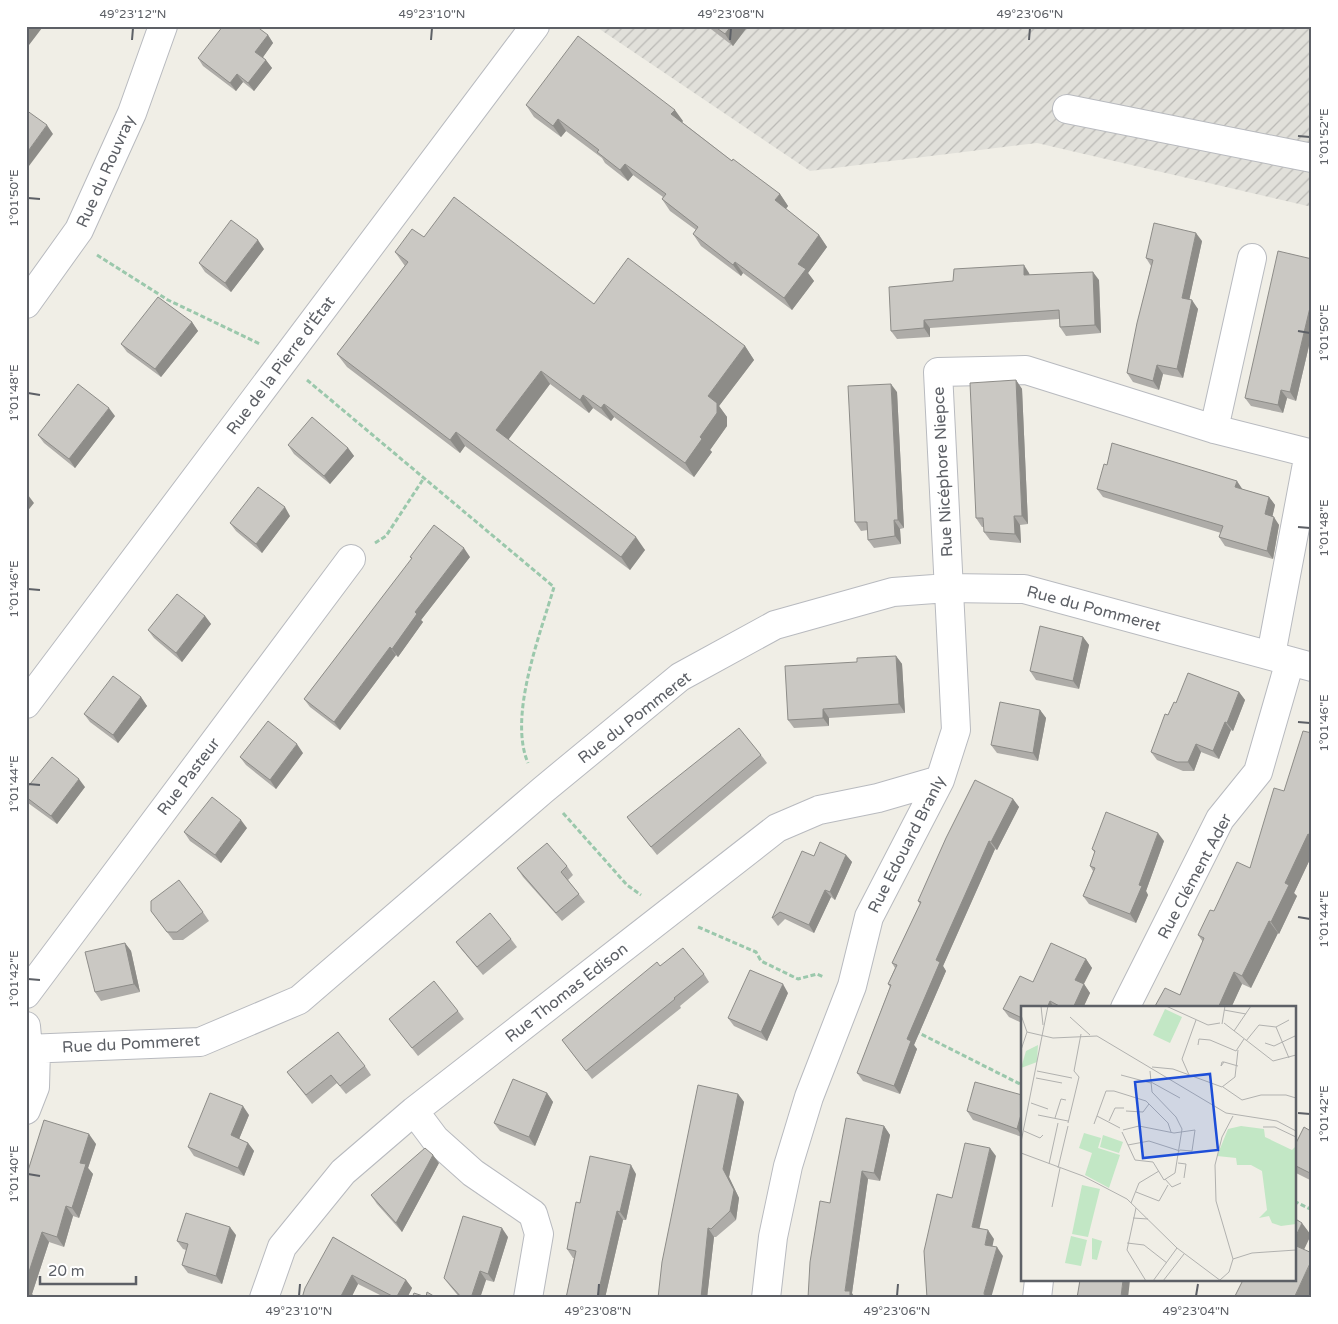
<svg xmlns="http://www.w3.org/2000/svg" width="1338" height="1324" font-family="'Varela Round',sans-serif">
  <defs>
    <pattern id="industrial-furrows" width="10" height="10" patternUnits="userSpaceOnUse" patternTransform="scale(1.25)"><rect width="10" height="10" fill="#e1e0da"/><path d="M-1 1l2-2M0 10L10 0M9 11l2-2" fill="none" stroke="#bab9b5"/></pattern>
  </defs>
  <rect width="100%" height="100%" fill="#f0eee6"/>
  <!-- industrial -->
  <path fill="url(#industrial-furrows)" d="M595 26H1312V207L1037 143 810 171Z"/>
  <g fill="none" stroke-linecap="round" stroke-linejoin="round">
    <!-- minor casing -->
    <g stroke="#b8babf" stroke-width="30">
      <path id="minor" d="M1067 109 1312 158
        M26 304 79 230 132 113 163 26
        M1214 429 1252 258
        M26 704 535 26
        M26 994 351 559
        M1125 1008 1220 819 1258 772 1290 661
        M26 1026 28 1049
        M26 1049 200 1042 299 1000 543 790 680 677 775 625 893 592 948 588 1024 589 1312 667
        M26 1110 35 1087 36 1049
        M414 1111 435 1139 473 1173 533 1214 539 1234 528 1298
        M264 1298 282 1247 343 1172 414 1111 777 828 819 810 878 798 940 780
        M766 1298 773 1237 788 1166 809 1097 852 986 869 917 940 780 956 730 938 372 1026 370 1214 429 1309 453 1271 655
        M1037 1298 1039 1280"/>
    </g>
    <!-- path -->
    <path stroke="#9bc8ac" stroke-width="3" stroke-dasharray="5 2.5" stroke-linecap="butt" d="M97 255 168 300 260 344
      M307 380 554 587C540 635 508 716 528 763
      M375 543 386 536 424 478
      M563 813 627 885 641 895
      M698 927 756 952 761 961 798 979 817 974 824 977
      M915 1031 1022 1085
      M1294 1201 1312 1210"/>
    <!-- minor -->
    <use href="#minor" stroke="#fff" stroke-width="28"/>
  </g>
  <!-- wall -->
  <path fill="#aeaca8" d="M707 26H748L733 46Z
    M268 35 273 43 263 57 272 68 254 91 243 82 236 91 203 66 198 58Z
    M526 105 683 121 682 122 732 161 780 194 788 206 786 209 819 235 827 247 808 273 814 281 792 310 743 273 741 276 701 246 693 234 696 230 670 211 662 199 663 197 633 175 628 181 605 163 602 158 566 131 561 137 534 117Z
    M424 237 594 304 745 346 754 360 719 406 727 417V426L710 450 712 452 694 477 614 417 611 421 593 408 589 413 550 384 508 440 645 550 630 570 465 446 460 453 347 367 337 354 405 266 395 252Z
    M1202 241 1189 300 1198 309 1183 378 1163 374 1159 390 1133 382 1127 373 1151 266 1146 258Z
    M264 249 231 292 205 272 199 263Z
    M1312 259V333L1296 401 1287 398 1283 413 1251 406 1245 398Z
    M1029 273 1030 275 1099 280 1101 333 1066 336 1060 327 1059 319 930 328V337L897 339 891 331 953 281Z
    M192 322 198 331 161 377 127 352 121 344Z
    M1016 380 1022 389 1028 524 1020 525 1021 543 990 540 984 532V527H982L976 518Z
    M897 392 904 528 900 529 901 544 874 548 868 540V530L861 531 855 522Z
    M115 416 75 468 44 443 38 435Z
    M288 445 348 448 354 456 330 484 294 454Z
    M1097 489H1242L1269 497 1275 505 1272 517 1279 525 1273 559 1225 546 1219 537 1221 533 1103 497Z
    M290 516 262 553 236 531 230 523Z
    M410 557H470L421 620 423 622 398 657 396 655 340 730 310 707 304 699 412 559Z
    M205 616 211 624 182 662 154 638 148 630Z
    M1083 637 1089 645 1079 689 1036 680 1030 671Z
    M896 656 902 664 905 713 829 718V726L794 728 788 720 857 662Z
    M1239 692 1245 700 1233 731 1231 730 1219 759 1201 752 1194 771H1183L1157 760 1151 752 1168 715 1176 703Z
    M141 697 147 706 118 743 90 722 84 714Z
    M1040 710 1046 718 1038 761 997 753 991 745Z
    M1312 733V855L1294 893 1297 896 1279 934 1278 933 1251 988 1242 984 1231 1008H1154L1180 995 1203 942 1198 935 1214 911 1250 868 1284 791Z
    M303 753 276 789 246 765 240 757Z
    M761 755 767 763 657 855 627 817Z
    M85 787 57 824 28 803 26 800V789Z
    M1013 799 1019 807 997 850 995 849 943 966 946 971 914 1045 917 1049 900 1094 863 1081 857 1073 890 987 888 984 895 968 892 963 920 904 918 901Z
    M247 828 221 863 190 841 184 832Z
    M1164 841 1146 891 1148 895 1136 923 1089 904 1083 896 1093 871 1090 866 1095 853 1092 849Z
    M846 855 852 862 835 900 831 897 814 933 785 919 778 926 772 918 814 856Z
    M567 866 573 875 568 880 585 902 562 921 523 877 517 868Z
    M151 911 203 912 209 921 183 940H173Z
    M511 939 517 947 483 975 462 950 456 942Z
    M125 943 131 951 140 992 101 1001 95 992Z
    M1086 959 1092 968 1084 984 1090 993 1083 1008H1022V1023L1009 1017 1003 1009 1033 982Z
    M660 966 704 974 709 982 680 1006 681 1008 592 1079 562 1040Z
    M788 993 767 1041 734 1026 728 1018Z
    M458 1011 464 1019 418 1056 389 1019Z
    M365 1066 371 1075 346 1094 337 1083 312 1104 287 1072Z
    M547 1093 553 1102 535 1146 500 1131 494 1123Z
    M738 1094 744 1102 729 1177 739 1198 736 1220 716 1237H714L707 1298H658Z
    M1022 1095V1137L973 1120 967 1111Z
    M249 1115 239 1139 248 1143 254 1151 244 1176 194 1156 188 1147Z
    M44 1120 96 1144 88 1168 93 1174 79 1218 73 1216 64 1247 49 1242 32 1294 35 1298H26Z
    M1312 1125V1181L1294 1172V1147L1309 1130Z
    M884 1126 890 1135 880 1181 868 1179 852 1293 830 1203Z
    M439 1163 402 1232 377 1204 371 1195Z
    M636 1174 626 1220H623L605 1298H566L574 1258H573L567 1249 580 1203Z
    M236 1235 222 1284 188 1273 182 1265 186 1250 183 1249 177 1241Z
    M333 1237 406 1280 412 1288 407 1298H386L358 1284 351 1298H302Z
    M508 1237 494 1282 486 1280 480 1298H460L450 1286 444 1278Z"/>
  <!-- shaded-wall -->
  <path fill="#8d8c88" d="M31 26H41L42 28 26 49V32Z
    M731 26H748L733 46 725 34Z
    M268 35 273 43 261 60 255 52Z
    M266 60 272 68 254 91 248 83Z
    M237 74 243 82 236 91 230 83Z
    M675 110 683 121 679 126 671 114Z
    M558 119 566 131 561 137 553 126Z
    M47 125 53 134 26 170V154Z
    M625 164 633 175 628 181 620 170Z
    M780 194 788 206 783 212 775 200Z
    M1196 233 1202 241 1188 306 1182 298Z
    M819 235 827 247 808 273 814 281 792 310 784 298 798 264Z
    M258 240 264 249 231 292 225 283Z
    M735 262 743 273 741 276 733 265Z
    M1024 265 1029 273 1030 284 1024 275Z
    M1093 272 1099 280 1101 333 1095 325Z
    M1312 299V333L1296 401 1290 392Z
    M1192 300 1198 309 1183 378 1177 369Z
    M924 320 930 328V337L924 328Z
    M192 322 198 331 161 377 155 369Z
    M745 346 754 360 719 406 727 417V426L710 450 712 452 694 477 685 463 700 437 708 396Z
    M1157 365 1163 374 1159 390 1153 381Z
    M541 371 550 384 505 444 496 430Z
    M1016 380 1022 389 1028 524 1022 516Z
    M891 384 897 392 904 528 898 520Z
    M1281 390 1287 398 1283 413 1278 405Z
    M583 395 593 408 589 413 580 400Z
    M604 404 614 417 611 421 601 408Z
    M109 408 115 416 75 468 69 459Z
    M456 432 465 446 460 453 450 440Z
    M348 448 354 456 330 484 324 476Z
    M1237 481 1243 490 1235 487Z
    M28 495 34 503 26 513V497Z
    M1269 497 1275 505 1271 523 1265 514Z
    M285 507 290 516 262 553 256 544Z
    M1014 516 1020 525 1021 543 1015 534Z
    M1274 517 1279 525 1273 559 1267 551Z
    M894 520 900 529 901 544 895 536Z
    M636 537 645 550 630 570 621 557Z
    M464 548 470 557 421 620 423 622 398 657 392 649 415 612Z
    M205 616 211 624 182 662 176 653Z
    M1083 637 1089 645 1079 689 1073 681Z
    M390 647 396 655 340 730 334 722Z
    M896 656 902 664 905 713 899 704Z
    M1239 692 1245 700 1233 731 1227 723Z
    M141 697 147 706 118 743 113 735Z
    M823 709 829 718V726L823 718Z
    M1040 710 1046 718 1038 761 1033 753Z
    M1225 722 1231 730 1219 759 1213 751Z
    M297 744 303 753 276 789 270 780Z
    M1196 744 1201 752 1194 771 1188 762Z
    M79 779 85 787 57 824 51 816Z
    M1013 799 1019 807 997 850 991 842Z
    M241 820 247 828 221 863 215 855Z
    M1158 833 1164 841 1146 891 1148 895 1136 923 1130 914 1139 885Z
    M1308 834 1312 840V855L1294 893 1297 896 1279 934 1271 922 1285 883Z
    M989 841 995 849 943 966 946 971 914 1045 917 1049 900 1094 894 1086 907 1039 936 960Z
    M846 855 852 862 835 900 830 892Z
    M825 890 831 897 814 933 809 925Z
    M1269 921 1278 933 1251 988 1242 976Z
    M125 943 131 951 140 992 134 984Z
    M1086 959 1092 968 1081 989 1075 980Z
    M1234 972 1242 984 1231 1008H1218Z
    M783 984 788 993 767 1041 761 1032Z
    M1084 984 1090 993 1083 1008H1073Z
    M1050 1001 1054 1008H1047Z
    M547 1093 553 1102 535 1146 529 1137Z
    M738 1094 744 1102 729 1177 739 1198 736 1220 730 1211 723 1169Z
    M243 1106 249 1115 237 1144 231 1135Z
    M1022 1111V1136L1017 1129Z
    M884 1126 890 1135 880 1181 874 1173Z
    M89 1134 96 1144 88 1168 93 1174 79 1218 72 1208 80 1163Z
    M248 1143 254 1151 244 1176 238 1168Z
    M990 1148 996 1156 978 1235 972 1227Z
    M433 1155 439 1163 402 1232 396 1223Z
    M631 1165 636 1174 626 1220 620 1212Z
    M862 1171 868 1179 852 1293 855 1298H850L845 1291Z
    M66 1206 73 1216 64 1247 57 1237Z
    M617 1211 623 1220 605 1298H597Z
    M1302 1223 1311 1235 1301 1256 1294 1247V1240Z
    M230 1227 236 1235 222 1284 216 1276Z
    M502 1228 508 1237 494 1282 488 1274Z
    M708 1228 714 1237 707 1298H701Z
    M988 1230 994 1239 991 1253 985 1245Z
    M42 1232 49 1242 32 1294 35 1298H26V1281Z
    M997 1247 1003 1256 991 1298H985L984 1293Z
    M1312 1259V1291L1309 1298H1294Z
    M480 1271 486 1280 480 1298H471Z
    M352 1275 358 1284 351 1298H340Z
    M406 1280 412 1288 407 1298H396Z
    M1123 1280H1130L1128 1298H1121V1297Z"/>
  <!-- building -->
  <path fill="#cac8c3" stroke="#8d8c88" d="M26 26H31L26 32Z
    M223 26H256L268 35 255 52 266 60 248 83 237 74 230 83 198 58Z
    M714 26H731L725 34Z
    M578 36 675 110 671 114 732 161 733 159 780 194 775 200 819 235 798 264 806 269 784 298 735 262 733 265 693 234 698 227 662 199 666 194 625 164 620 170 597 152 599 150 558 119 553 126 526 105Z
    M26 110 47 125 26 154Z
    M454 197 594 304 628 258 745 346 708 396 717 403V413L700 437 702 439 685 463 604 404 601 408 583 395 580 400 541 371 496 430 636 537 621 557 456 432 450 440 337 354 408 262 395 252 412 229 424 237Z
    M231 220 258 240 225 283 199 263Z
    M1154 223 1196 233 1182 298 1192 300 1177 369 1157 365 1153 381 1127 373 1137 323 1153 260 1146 258Z
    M1278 251 1312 259V299L1290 392 1281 390 1278 405 1245 398Z
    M1024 265V275L1093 272 1095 325 1060 327 1059 310 924 320V328L891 331 889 287 953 281 954 269Z
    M158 297 192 322 155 369 121 344Z
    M1016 380 1022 516H1014L1015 534 984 532 983 518H976L970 383Z
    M78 384 109 408 69 459 38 435Z
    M891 384 898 520H894L895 536 868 540 867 522H855L848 386Z
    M312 417 348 448 324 476 288 445Z
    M1112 443 1237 481 1235 487 1269 497 1265 514 1274 517 1267 551 1219 537 1223 526 1097 489 1104 464 1107 465Z
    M258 487 285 507 256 544 230 523Z
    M434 525 464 548 415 612 417 614 392 649 390 647 334 722 304 699 412 558 410 557Z
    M177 594 205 616 176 653 148 630Z
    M1040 626 1083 637 1073 681 1030 671Z
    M896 656 899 704 823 709V718L788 720 785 666 857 662V658Z
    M1188 673 1239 692 1227 723 1225 722 1213 751 1196 744 1188 762H1177L1151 752 1165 714 1168 715 1174 702 1176 703Z
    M113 676 141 697 113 735 84 714Z
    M1000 702 1040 710 1033 753 991 745Z
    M268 721 297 744 270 780 240 757Z
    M739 728 761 755 651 847 627 817Z
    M1303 731 1312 733V836L1308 834 1285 883 1289 885 1271 922 1269 921 1242 976 1234 972 1218 1008H1154L1165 988 1180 995 1204 938 1198 935 1210 910 1214 911 1237 862 1250 868 1274 788 1284 791Z
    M52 757 79 779 51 816 26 797V789Z
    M975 780 1013 799 991 842 989 841 936 960 940 962 907 1039 911 1041 894 1086 857 1073 891 985 888 984 897 965 892 963 921 902 918 901 946 838Z
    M212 797 241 820 215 855 184 832Z
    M1106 812 1158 833 1139 885 1142 886 1130 914 1083 896 1095 868 1090 866 1095 851 1092 849Z
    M820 842 846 855 830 892 825 890 809 925 780 912 772 918 802 851 814 856Z
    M547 843 567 866 561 872 579 894 556 913 517 868Z
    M179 880 203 912 177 932H167L151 911V901Z
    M490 913 511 939 477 967 456 942Z
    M125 943 134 984 95 992 85 952Z
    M1051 943 1086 959 1075 980 1084 984 1073 1008H1063L1050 1001 1047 1008H1022V1018L1003 1009 1020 976 1033 982Z
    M683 948 704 974 674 998 675 999 586 1071 562 1040 657 962 660 966Z
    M750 970 783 984 761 1032 728 1018Z
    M434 981 458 1011 412 1048 389 1019Z
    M338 1032 365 1066 340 1086 331 1075 306 1095 287 1072Z
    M513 1079 547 1093 529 1137 494 1123Z
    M975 1082 1022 1095V1111L1017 1129 967 1111Z
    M698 1085 738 1094 723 1169 734 1190 730 1211 711 1229 708 1228 701 1298H658L662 1262Z
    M210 1093 243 1106 231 1135 248 1143 238 1168 188 1147Z
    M846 1118 884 1126 874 1173 862 1171 845 1291H850V1298H808L810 1262 820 1201 830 1203Z
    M44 1120 89 1134 80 1163 86 1164 72 1208 66 1206 57 1237 42 1232 26 1281V1177Z
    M1312 1125V1174L1294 1165V1147L1304 1127 1309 1130Z
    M965 1143 990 1148 972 1227 988 1230 985 1245 997 1247 984 1293 985 1298H927L924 1251 937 1194 952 1198Z
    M425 1148 433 1155 396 1223 371 1195Z
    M590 1156 631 1165 620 1212 617 1211 597 1298H566L576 1251 567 1249 576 1202 580 1203Z
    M186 1213 230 1227 216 1276 182 1265 188 1244 177 1241Z
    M463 1216 502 1228 488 1274 480 1271 471 1298H462L444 1278Z
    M1294 1218 1302 1223 1294 1240Z
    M333 1237 406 1280 396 1298 352 1275 340 1298H302L305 1288Z
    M1294 1245 1312 1253V1259L1294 1298H1234L1243 1280H1294Z
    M1080 1280H1123L1121 1297 1122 1298H1077Z
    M427 1292 437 1298H412L414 1293 426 1297Z"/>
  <!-- ticks -->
  <path fill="none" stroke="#5d6066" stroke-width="2" d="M132 40 133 28M431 40 432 28M730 40 731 28M1029 40 1030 28M1298 136 1310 137M28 198 40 199M1298 331 1310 333M28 393 40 395M1298 527 1310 528M28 589 40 590M1298 722 1310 723M28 784 40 785M1298 917 1310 919M28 979 40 980M1298 1113 1310 1114M28 1174 40 1176M299 1296 300 1284M598 1296 599 1284M897 1296 898 1284M1196 1296 1198 1284"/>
  <g text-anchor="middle" stroke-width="4.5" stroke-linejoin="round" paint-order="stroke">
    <!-- street labels -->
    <g font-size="16" fill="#5d6066" stroke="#fff">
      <text transform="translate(105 171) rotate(-66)" y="6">Rue du Rouvray</text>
      <text transform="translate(280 365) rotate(-53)" y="6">Rue de la Pierre d'État</text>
      <text transform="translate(942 472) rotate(-93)" y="6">Rue Nicéphore Niepce</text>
      <text transform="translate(1094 608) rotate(15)" y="6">Rue du Pommeret</text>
      <text transform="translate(634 717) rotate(-38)" y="6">Rue du Pommeret</text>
      <text transform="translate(188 776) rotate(-53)" y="6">Rue Pasteur</text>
      <text transform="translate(906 844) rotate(-63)" y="6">Rue Edouard Branly</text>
      <text transform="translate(1194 876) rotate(-62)" y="6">Rue Clément Ader</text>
      <text transform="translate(566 992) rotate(-38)" y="6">Rue Thomas Edison</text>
      <text transform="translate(131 1043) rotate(-3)" y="6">Rue du Pommeret</text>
    </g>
  </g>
  <!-- overview -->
  <g transform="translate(1021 1006)">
    <rect width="275" height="275" fill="#f0eee6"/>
    <path d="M144 3 161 11 149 37 132 29ZM82 129 102 136 98 147 79 141ZM61 179 79 183 67 231 51 228ZM50 230 66 234 60 260 44 257ZM71 232 81 235 76 254 71 253Z" fill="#c2e7c5"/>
    <path d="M220 120 243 123 244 131 271 144 275 140V218L260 220 251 217 248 210 238 212 246 204 241 165 230 159H216L215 152 196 150 207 123Z" fill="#c2e7c5"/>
    <path d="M63 127 80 132 77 142 99 149 88 182 64 169 71 147 58 142Z" fill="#c2e7c5"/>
    <path d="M17 39 16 56 0 62 5 45Z" fill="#c2e7c5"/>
    <path fill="none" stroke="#b1b1af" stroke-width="1" d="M20 0 22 19M145 0 187 19 199 17M203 4 225 8M0 9 6 26 32 32 76 30 205 107 256 115 275 125M49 11 69 29M268 14 255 21 268 52M203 17 252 55 275 49M201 18 204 0M213 25 230 0M225 35 238 19 255 21M244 37 253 40 274 30M177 39 178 33 189 34 215 45 223 33M0 44 6 26M203 56 200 60 201 56H203L217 60M131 61 152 63 201 81 214 71 217 44M16 65 51 72M100 69 130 77M168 69 161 53 175 14M15 72 41 77M130 76 159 92M202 81 221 94 240 89H265L275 92M10 97 27 103M105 105 122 106 128 98M17 109 47 115M76 110 99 122M34 112 40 93 45 94M88 115 94 102H103M47 117 58 71 53 65 60 28M73 118 85 85H93L125 95 147 117 150 126M242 121H254L275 131M102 124 118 120 153 127 174 124 171 145 159 144M3 125 19 132 22 129M101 126 114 154 132 156 143 174 154 167 161 123 155 111 131 86 129 65M0 136 27 0M107 139 128 135 159 145M0 147 62 170 106 193 156 242 200 275M157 157 165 158 163 172M28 158 37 117M37 162 47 120M144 173 151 181 160 177M115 186 138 195 147 179M110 197 118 177 138 165M31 201 39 162M115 202 106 244 125 275M112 212 127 213M106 237 123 239 146 257M212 253 231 247 275 244M199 274 208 266 212 253 195 195 194 159 201 131 212 110M132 275 156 242M142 275 163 248"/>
    <path fill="#1d4ed8" fill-opacity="0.15" stroke="#1d4ed8" stroke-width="2.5" d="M189 68 197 144 122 152 114 76Z"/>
    <rect width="275" height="275" fill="none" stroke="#5d6066" stroke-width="2.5"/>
  </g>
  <!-- border -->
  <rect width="1338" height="1324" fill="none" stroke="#ffffff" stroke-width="55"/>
  <!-- scale -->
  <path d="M40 1276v8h96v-8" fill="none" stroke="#5d6066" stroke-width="2.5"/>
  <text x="48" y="1276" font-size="15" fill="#5d6066" stroke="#ffffff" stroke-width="4" paint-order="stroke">20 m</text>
  <rect x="28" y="28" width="1282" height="1268" fill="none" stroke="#5d6066" stroke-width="2"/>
  <g font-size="12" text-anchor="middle" fill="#5d6066">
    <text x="133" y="18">49°23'12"N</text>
    <text x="432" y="18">49°23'10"N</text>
    <text x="731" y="18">49°23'08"N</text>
    <text x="1030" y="18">49°23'06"N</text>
    <text transform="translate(1324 137) rotate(-90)" y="4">1°01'52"E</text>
    <text transform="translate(14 198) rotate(-90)" y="4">1°01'50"E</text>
    <text transform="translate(1324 333) rotate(-90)" y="4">1°01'50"E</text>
    <text transform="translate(14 393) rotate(-90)" y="4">1°01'48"E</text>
    <text transform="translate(1324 528) rotate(-90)" y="4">1°01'48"E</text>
    <text transform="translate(14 589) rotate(-90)" y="4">1°01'46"E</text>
    <text transform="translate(1324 723) rotate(-90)" y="4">1°01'46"E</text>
    <text transform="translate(14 784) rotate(-90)" y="4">1°01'44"E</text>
    <text transform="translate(1324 919) rotate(-90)" y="4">1°01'44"E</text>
    <text transform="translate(14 979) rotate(-90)" y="4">1°01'42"E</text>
    <text transform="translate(1324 1114) rotate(-90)" y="4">1°01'42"E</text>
    <text transform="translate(14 1174) rotate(-90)" y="4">1°01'40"E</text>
    <text x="299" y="1315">49°23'10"N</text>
    <text x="598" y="1315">49°23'08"N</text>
    <text x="897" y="1315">49°23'06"N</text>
    <text x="1196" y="1315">49°23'04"N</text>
  </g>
</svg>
